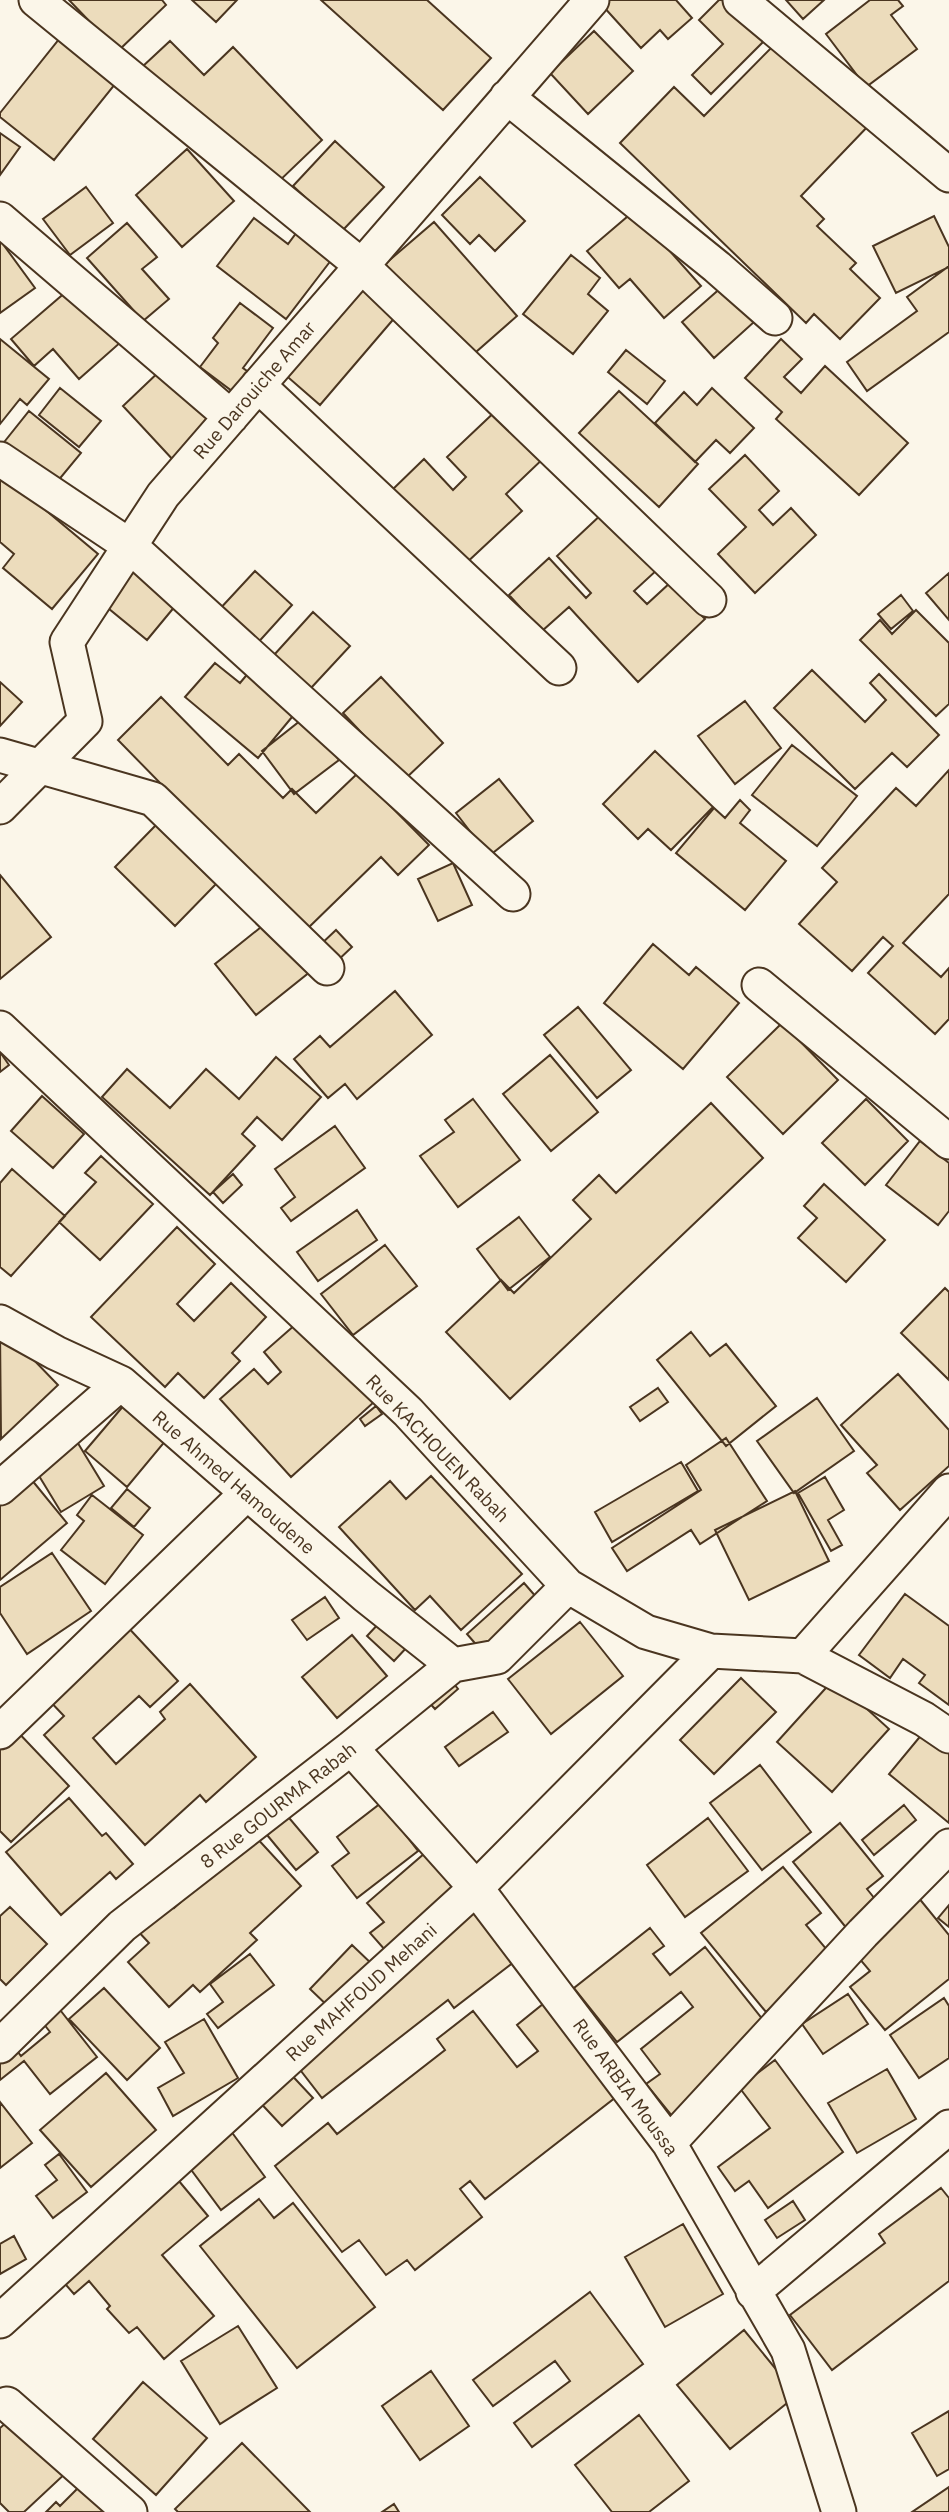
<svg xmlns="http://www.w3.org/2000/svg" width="949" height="2512" font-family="'IBM Plex Sans',sans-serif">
  <rect width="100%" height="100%" fill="#fbf6e9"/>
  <!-- building -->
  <path fill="#ecdcbc" stroke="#4a3520" stroke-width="2" d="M69 0H162L166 5 118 51Z
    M192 0H237L216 22Z
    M321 0H427L491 58 443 110Z
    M608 0H676L692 18 668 39 660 30 641 48 602 5Z
    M719 0H724L765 40 711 94 692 75 723 44 699 20Z
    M786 0H824L803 19Z
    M870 0H898L903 6 891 15 917 49 866 87 826 34Z
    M594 31 633 71 588 114 550 73Z
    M64 33 120 78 54 160 0 117V113Z
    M170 41 204 75 233 47 322 140 273 187 142 67Z
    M775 44 871 123 801 196 824 219 817 226 856 263 850 269 880 298 840 339 814 314 806 323 620 143 674 87 704 116Z
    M0 133 20 147 0 175Z
    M335 141 384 187 342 231 293 186Z
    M187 149 234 201 182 247 136 195Z
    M480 177 525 221 495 251 479 235 470 244 442 215Z
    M86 187 113 223 70 255 43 219Z
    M634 211 701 286 664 318 630 279 619 288 587 251Z
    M934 216 949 247V267L896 293 873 246Z
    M254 218 288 244 297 232 332 259 286 319 217 266Z
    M434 222 517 316 468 359 385 264Z
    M127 223 157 257 142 269 169 299 143 321 87 258Z
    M0 240 35 288 0 313Z
    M571 255 600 278 588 294 608 311 573 354 523 314Z
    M949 266V332L867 391 847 362 917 311 907 297Z
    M365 275 403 308 320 405 282 372Z
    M74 285 122 341 79 379 53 349 34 366 11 339Z
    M723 286 754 322 714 358 682 322Z
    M240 303 273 328 243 368 251 374 236 394 200 367 218 343 213 338Z
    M0 339 49 379 27 405 20 399 0 424Z
    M781 339 802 359 784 377 801 393 825 366 908 443 859 495 776 419 782 412 745 378Z
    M626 350 665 381 647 404 608 372Z
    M164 367 217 423 175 462 123 406Z
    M60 388 101 421 79 447 39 415Z
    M712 388 754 428 730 453 716 440 695 462 655 423 684 392 697 405Z
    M619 391 698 464 659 507 579 433Z
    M501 406 548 454 506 494 522 511 463 566 391 491 424 459 453 490 466 477 447 457Z
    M29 411 81 453 52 488 1 446Z
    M745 455 779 491 759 510 773 525 791 508 816 535 755 593 718 554 746 527 709 489Z
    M0 472 98 554 52 609 3 568 14 554 0 542Z
    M605 511 658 569 634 591 647 604 671 582 705 619 638 682 569 607 542 631 509 595 549 558 586 598 591 593 557 556Z
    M127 563 176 605 147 640 97 599Z
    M255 571 292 605 254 647 217 612Z
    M949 573V620L926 593Z
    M901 595 913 611 891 629 878 614Z
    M916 610 949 643V704L936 716 860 640 880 620 892 634Z
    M313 612 350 646 311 688 274 655Z
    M215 663 240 683 250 671 297 711 258 758 185 697Z
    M812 670 865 722 886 700 870 683 879 674 939 735 907 767 892 753 855 789 774 708Z
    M381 677 443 743 405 779 343 713Z
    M0 682 22 702 0 726Z
    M161 697 228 765 239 754 283 798 292 789 316 813 358 773 429 845 398 875 381 857 305 931 118 740Z
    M745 701 781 748 735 784 698 736Z
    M305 717 339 760 294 794 262 751Z
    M792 745 857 796 817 846 752 795Z
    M655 751 713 807 671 850 648 829 638 839 603 804Z
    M949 770V894L903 943 941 977 949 968V1019L935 1034 868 973 893 946 883 937 852 971 799 924 837 882 822 868 896 788 916 806Z
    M499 779 533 821 489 856 456 813Z
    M740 800 750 810 740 823 786 861 745 910 676 853 714 808 725 818Z
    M156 825 216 884 175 926 115 867Z
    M453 863 472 905 438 921 418 879Z
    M0 875 51 937 0 979Z
    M271 919 311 971 256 1015 215 964Z
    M336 930 352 947 335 963 319 946Z
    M653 944 689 975 696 967 739 1003 683 1069 604 1003Z
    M395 991 432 1035 357 1099 345 1084 328 1098 294 1059 320 1036 330 1047Z
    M578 1007 631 1070 597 1098 544 1035Z
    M782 1023 838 1080 783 1134 727 1077Z
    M0 1052 9 1065 0 1072Z
    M550 1055 598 1112 551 1151 503 1094Z
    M276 1057 321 1097 282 1140 257 1117 242 1134 255 1146 210 1195 102 1097 127 1069 170 1108 206 1069 239 1099Z
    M42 1096 84 1134 53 1168 11 1131Z
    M473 1099 520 1160 458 1207 420 1156 454 1132 445 1120Z
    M866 1099 908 1141 865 1185 822 1143Z
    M711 1103 763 1158 510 1399 446 1332 501 1280 514 1293 591 1219 573 1200 599 1175 616 1193Z
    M335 1126 365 1168 291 1221 281 1208 295 1197 275 1169Z
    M920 1141 949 1163V1211L938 1225 886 1185Z
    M101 1156 153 1204 100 1260 59 1222 96 1182 85 1173Z
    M12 1169 65 1216 11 1276 0 1267V1183Z
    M233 1174 242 1185 223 1203 213 1192Z
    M824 1184 885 1240 846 1282 798 1238 817 1218 804 1206Z
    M357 1210 377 1240 318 1281 297 1252Z
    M519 1217 550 1257 508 1290 477 1249Z
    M177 1227 215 1264 177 1304 194 1321 231 1283 266 1317 232 1353 240 1361 204 1398 178 1373 165 1387 91 1317Z
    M385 1245 417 1286 353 1335 321 1294Z
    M945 1288 949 1292V1380L901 1333Z
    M304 1317 374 1402 291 1477 220 1399 254 1369 268 1384 281 1372 264 1352Z
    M2 1327 58 1385 1 1439 0 1329Z
    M691 1332 710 1356 726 1344 776 1406 726 1446 657 1360Z
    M898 1374 949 1430V1466L900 1510 867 1473 877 1465 841 1425Z
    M658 1388 668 1402 640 1421 630 1407Z
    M817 1398 854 1451 794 1493 757 1441Z
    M125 1404 167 1439 127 1487 85 1451Z
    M376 1406 382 1414 365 1426 360 1419Z
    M726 1438 767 1501 700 1544 691 1530 627 1571 612 1548 701 1490 686 1465Z
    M76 1440 104 1486 61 1512 33 1466Z
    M681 1462 698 1491 612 1542 595 1512Z
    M431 1476 522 1574 461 1630 430 1596 415 1610 339 1527 390 1481 406 1499Z
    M825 1477 844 1510 828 1520 842 1545 831 1551 798 1493Z
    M31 1479 67 1523 0 1580V1505Z
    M127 1489 150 1508 134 1527 111 1508Z
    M795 1491 829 1561 749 1600 715 1530Z
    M92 1495 143 1535 105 1584 61 1550 84 1521 77 1515Z
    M52 1553 91 1611 27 1654 0 1613V1587Z
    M524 1583 537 1598 480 1649 467 1634Z
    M905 1594 949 1626V1705L919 1683 925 1675 903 1659 890 1678 859 1655Z
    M325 1597 339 1618 307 1640 292 1620Z
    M396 1605 423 1630 394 1661 367 1636Z
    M580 1622 623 1676 551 1734 508 1679Z
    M124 1623 178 1681 150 1707 139 1696 93 1738 116 1764 165 1719 160 1712 190 1684 256 1757 206 1802 200 1795 145 1845 44 1735 64 1716 45 1696Z
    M352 1635 387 1676 337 1718 302 1677Z
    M741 1678 776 1712 714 1774 680 1740Z
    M450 1679 458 1689 435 1709 426 1699Z
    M834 1679 889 1729 832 1792 777 1742Z
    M493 1712 508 1732 459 1766 445 1747Z
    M13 1727 69 1786 11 1842 0 1831V1739Z
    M923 1733 949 1753V1823L889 1774Z
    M760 1765 811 1832 762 1870 710 1803Z
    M69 1798 102 1836 106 1833 133 1864 116 1879 110 1872 61 1915 6 1852Z
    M381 1803 418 1851 357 1898 332 1866 349 1853 337 1837Z
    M904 1805 916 1820 874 1855 862 1840Z
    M279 1806 318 1852 296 1870 258 1824Z
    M708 1818 748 1871 685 1917 647 1865Z
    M840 1823 883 1876 867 1889 879 1904 848 1930 793 1862Z
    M254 1835 301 1886 250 1933 257 1940 200 1992 193 1985 169 2007 128 1962 149 1943 136 1929 168 1901 174 1908Z
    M425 1853 464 1898 393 1959 370 1933 384 1922 367 1903Z
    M783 1867 821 1913 806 1925 833 1957 766 2012 701 1933Z
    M918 1897 949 1935V1979L885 2030 850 1987 870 1971 858 1957 885 1935 880 1927Z
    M469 1905 514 1962 454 2008 448 2000 322 2098 284 2049Z
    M949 1905V1927L938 1918Z
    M10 1907 47 1944 6 1985 0 1979V1916Z
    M650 1928 664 1946 653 1954 670 1975 705 1947 767 2025 672 2116 646 2084 660 2074 641 2049 693 2007 681 1992 617 2042 574 1988Z
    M352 1945 374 1966 332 2010 310 1989Z
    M250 1954 274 1985 218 2028 207 2014 223 2002 210 1984Z
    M104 1988 160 2048 127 2080 69 2019Z
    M848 1994 868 2024 823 2054 802 2024Z
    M944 1998 949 2006V2058L919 2078 890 2035Z
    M543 2004 616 2097 485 2199 470 2181 460 2189 482 2217 415 2270 407 2260 386 2275 359 2240 342 2252 275 2166 328 2123 337 2134 445 2050 437 2039 473 2011 517 2067 538 2051 517 2025Z
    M57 2006 97 2057 50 2094 24 2061 0 2080V2058L12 2044 21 2056 50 2032 40 2019Z
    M204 2019 238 2078 173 2116 158 2088 184 2073 165 2042Z
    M775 2060 843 2152 768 2208 749 2181 735 2191 718 2167 770 2128 739 2087Z
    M285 2068 313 2098 282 2126 255 2097Z
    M887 2069 916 2119 857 2153 828 2103Z
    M106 2073 156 2130 91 2187 40 2130Z
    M0 2102 32 2143 0 2168Z
    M216 2111 265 2177 221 2210 172 2144Z
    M59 2154 87 2192 53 2218 36 2196 57 2180 45 2165Z
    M169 2169 208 2216 162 2255 214 2316 164 2359 137 2327 129 2333 107 2309 110 2306 89 2281 74 2294 52 2269Z
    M941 2188 949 2198V2281L832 2370 790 2315 885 2243 879 2234Z
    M259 2199 274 2218 293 2203 375 2307 297 2368 200 2246Z
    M793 2201 805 2220 777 2238 765 2220Z
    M683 2224 723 2294 665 2327 625 2257Z
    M14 2236 26 2259 0 2274V2244Z
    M590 2292 643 2364 532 2447 514 2423 570 2381 555 2361 493 2406 473 2380Z
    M238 2326 277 2388 220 2424 181 2361Z
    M744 2330 797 2395 730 2449 677 2385Z
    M431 2371 469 2426 420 2460 382 2406Z
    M143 2382 207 2438 156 2495 93 2439Z
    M949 2411V2469L937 2476 912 2433Z
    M16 2414 69 2470 24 2512H9L0 2503V2428Z
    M639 2415 689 2481 649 2512H612L575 2465Z
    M242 2443 310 2512H178L175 2509Z
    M81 2485 109 2512H46L56 2502 60 2506Z
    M949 2487V2512H912Z
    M394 2504 399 2512H382Z"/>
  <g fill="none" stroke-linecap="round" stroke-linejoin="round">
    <!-- street casing -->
    <g stroke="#4a3520" stroke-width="37">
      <path id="street" d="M36 0 362 266 709 600
        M740 0 949 175
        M507 97 717 267 775 318
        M0 219 231 417
        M258 385 559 668
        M0 459 130 546 513 894
        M0 755 153 799 327 968
        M0 807 85 721 67 642 163 495 592 0
        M759 985 949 1142
        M0 1028 408 1412 568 1586 646 1632 711 1651 803 1656 924 1719 949 1736
        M0 1322 56 1353 121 1383 366 1596 453 1665
        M0 1488 121 1383
        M803 1656 949 1491
        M0 1732 247 1493
        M351 1748 476 1888 669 2143 788 2350 839 2512
        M0 2046 122 1926 351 1748 453 1665 497 1657 568 1586
        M669 2143 863 1933 949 1846
        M753 2292 949 2127
        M0 2321 476 1888 711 1651
        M7 2404 130 2512"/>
    </g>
    <!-- street -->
    <use href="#street" stroke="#fbf6e9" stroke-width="33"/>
  </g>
  <g text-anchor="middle" stroke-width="5" stroke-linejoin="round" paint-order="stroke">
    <!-- street labels -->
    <g font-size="19" fill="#4a3520" stroke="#fbf6e9">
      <text transform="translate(254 390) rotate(-49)" y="7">Rue Darouiche Amar</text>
      <text transform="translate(438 1448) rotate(46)" y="7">Rue KACHOUEN Rabah</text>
      <text transform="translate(234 1482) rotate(41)" y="7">Rue Ahmed Hamoudene</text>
      <text transform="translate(278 1805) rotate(-38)" y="7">8 Rue GOURMA Rabah</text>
      <text transform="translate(361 1992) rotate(-42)" y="7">Rue MAHFOUD Mehani</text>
      <text transform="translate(626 2087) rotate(54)" y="7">Rue ARBIA Moussa</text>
    </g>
  </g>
</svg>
